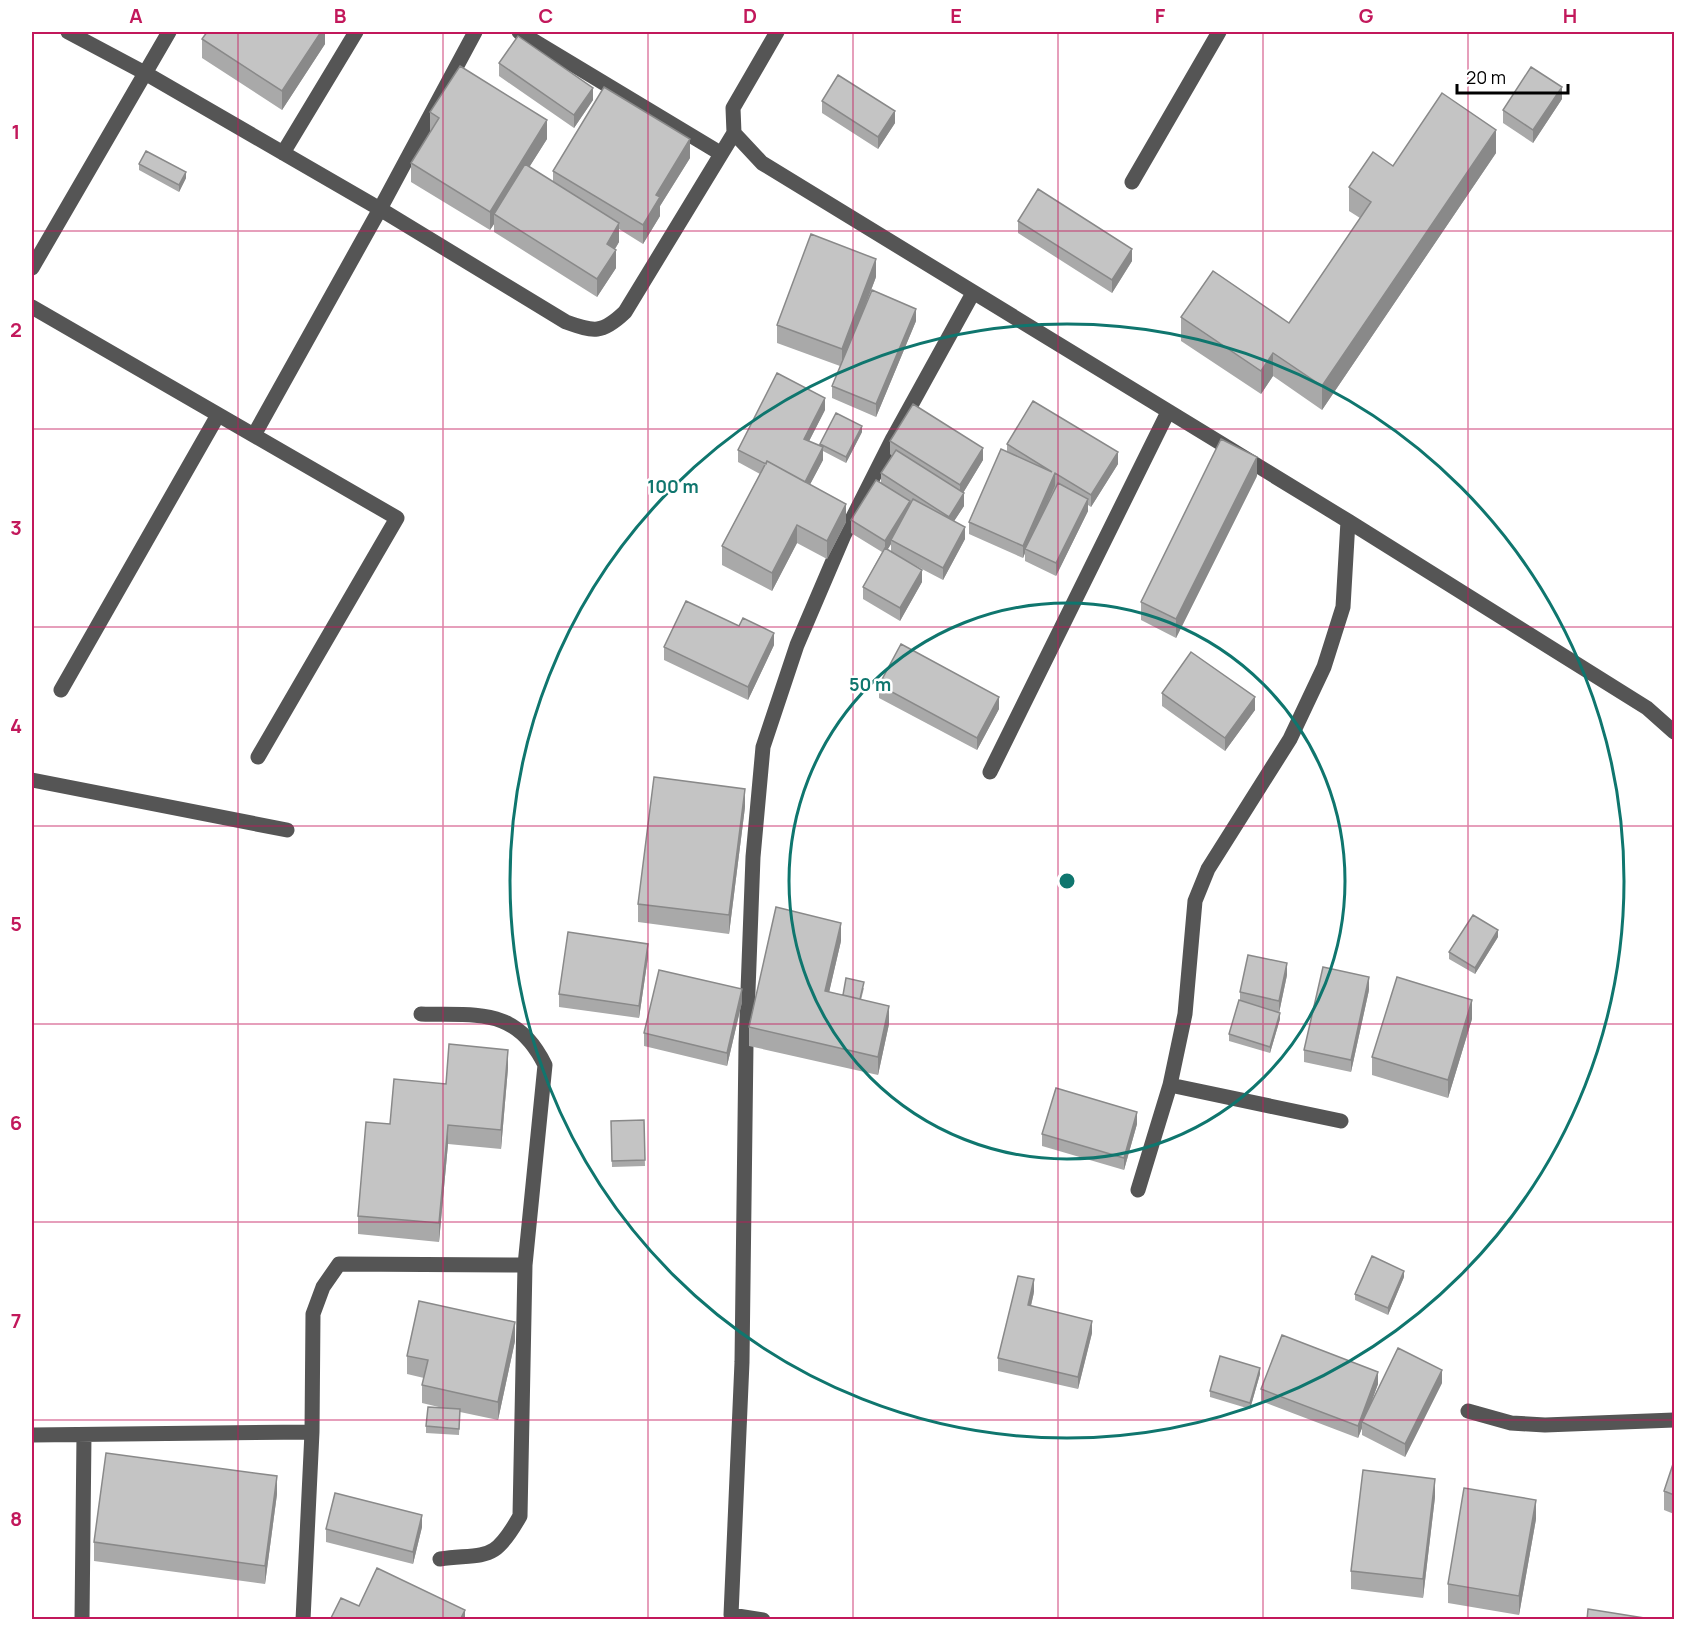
<svg xmlns="http://www.w3.org/2000/svg" width="1706" height="1651" font-family="Manrope,sans-serif">
  <rect width="100%" height="100%" fill="#fff"/>
  <g fill="none" stroke-linecap="round" stroke-linejoin="round">
    <!-- minor -->
    <path stroke="#555" stroke-width="15" d="M68 32 145 73 380 209 475 32
      M519 32 720 153
      M777 32 733 108 734 133 762 163 1348 521 1647 708 1674 732
      M283 153 356 32
      M1132 182 1219 32
      M32 268 169 32
      M32 307 397 518 258 757
      M254 435 380 209 566 322C594 332 602 334 625 312L734 133
      M61 690 218 415
      M990 772 1168 412
      M32 780 287 830
      M421 1014C477 1016 516 1006 545 1065L525 1265 520 1516C494 1562 489 1553 440 1559
      M1170 1085 1341 1121
      M1138 1190 1170 1085 1185 1014 1195 901 1208 869 1290 739 1324 667 1343 607 1348 521
      M1468 1411 1511 1423 1545 1425 1674 1420
      M32 1435 312 1432
      M82 1620 84 1435
      M303 1620 312 1432 313 1314 323 1287 339 1264 525 1265
      M763 1620 731 1615 742 1362 746 1044 753 857 763 747 797 645 844 535 893 438 973 293"/>
  </g>
  <!-- wall -->
  <path fill="#a9a9a9" fill-rule="evenodd" d="M325 32V44L282 110 202 58V39Z
    M499 63 593 100 574 128 499 76Z
    M1562 99 1533 143 1503 123V110Z
    M822 101 895 123 878 149 822 113Z
    M430 112 547 139 529 167 553 182V171L690 158 660 206V216L643 244 619 229V242L615 249 616 268 597 297 494 232V224L490 230 411 182V163L431 131H430Z
    M1496 153 1322 410 1273 376 1261 394 1181 341V317L1289 323 1360 218 1349 211V187L1393 166Z
    M139 164 186 178 179 192 139 170Z
    M1018 221 1132 261 1112 293 1018 233Z
    M876 277 857 327 916 321 876 417 832 398V386L840 366 777 343V325Z
    M825 410 809 441 820 446V444L862 432 846 463 823 451V460L810 484 846 522 827 559 797 543 772 591 722 565V546L760 474 738 462V450Z
    M890 441 983 460 963 493 964 506 954 521 965 539 943 580 899 557 922 582 900 621 863 599V587L882 552 851 533V520L881 484V473L892 456 890 454ZM891 544V552L887 550Z
    M1007 444 1118 464 1091 507 1088 505V511L1056 576 1025 561V553L1023 558 969 534V522L1007 452Z
    M1257 476 1176 638 1141 620V602Z
    M774 645 748 700 664 660V647Z
    M879 685 999 709 977 750 879 698Z
    M1162 693 1255 710 1225 751 1162 706Z
    M745 807 729 934 638 922V904Z
    M1498 937 1475 974 1449 959V952Z
    M841 941 829 992 843 995 864 988 861 1000 889 1024 878 1075 749 1046V1027Z
    M648 957 639 1018 559 1007V994Z
    M1287 975 1279 1013 1280 1019 1270 1053 1229 1041V1034L1240 1001V992Z
    M1369 990 1351 1072 1304 1062V1050Z
    M742 1002 727 1066 644 1046V1033Z
    M1472 1019 1448 1098 1372 1075V1057Z
    M508 1068 501 1149 448 1144 439 1242 358 1234V1216L390 1124 446 1084Z
    M644 1120 645 1166 612 1167 611 1121Z
    M1137 1124 1124 1170 1042 1146V1134Z
    M1404 1277 1388 1315 1355 1300V1294Z
    M1034 1292 1031 1306 1092 1333 1078 1389 998 1371V1358Z
    M515 1341 498 1420 460 1412 459 1435 426 1433V1426L443 1408 422 1403V1385L424 1378 407 1374V1356Z
    M1260 1374 1250 1409 1210 1397V1391Z
    M1442 1383 1405 1457 1362 1435V1428L1358 1438 1261 1401V1389L1378 1384 1371 1402Z
    M1674 1461V1514L1664 1510V1491Z
    M277 1494 265 1584 94 1561V1542Z
    M1435 1497 1423 1598 1351 1589V1571Z
    M1536 1519 1519 1615 1448 1603V1584Z
    M422 1527 413 1564 326 1542V1529Z"/>
  <!-- shaded-wall -->
  <path fill="#898989" d="M321 32H325V44L282 110V91Z
    M1562 87V99L1533 143V130Z
    M593 88V100L574 128V115Z
    M895 111V123L878 149V137Z
    M547 120V139L498 217 494 214V224L490 230V212Z
    M1496 130V153L1322 410V386Z
    M690 139V158L660 206V216L643 244V225L656 195Z
    M186 172V178L179 192V185Z
    M619 223V242L607 262V244Z
    M1132 249V261L1112 293V280Z
    M616 250V268L597 297V279Z
    M876 259V277L842 367V349Z
    M916 309V321L876 417V404Z
    M1273 353V376L1261 394V371Z
    M825 398V410L804 451V439Z
    M862 426V432L846 463V457Z
    M823 447V460L804 496V484Z
    M983 448V460L960 498V485Z
    M1118 452V464L1091 507V495Z
    M1257 457V476L1176 638V619Z
    M1055 473V486L1027 549H1025V553L1023 558V546Z
    M964 493V506L949 529V517Z
    M1088 499V511L1056 576V563Z
    M910 501V514L891 540V544L885 554V541Z
    M846 504V522L827 559V541Z
    M797 525V543L772 591V573Z
    M965 527V539L943 580V568Z
    M922 570V582L900 621V608Z
    M774 633V645L748 700V687Z
    M999 697V709L977 750V738Z
    M1255 697V710L1225 751V738Z
    M745 789V807L729 934V915Z
    M841 923V941L825 1010V991Z
    M1498 930V937L1475 974V968Z
    M648 944V957L639 1018V1006Z
    M1287 963V975L1279 1013V1001Z
    M1369 977V990L1351 1072V1060Z
    M742 989V1002L727 1066V1053Z
    M1472 1000V1019L1448 1098V1080Z
    M889 1006V1024L878 1075V1057Z
    M1280 1013V1019L1270 1053V1047Z
    M508 1050V1068L501 1149V1130Z
    M1137 1112V1124L1124 1170V1158Z
    M448 1125V1144L439 1242V1223Z
    M1404 1271V1277L1388 1315V1308Z
    M1034 1279V1292L1028 1318V1305Z
    M1092 1321V1333L1078 1389V1377Z
    M515 1322V1341L498 1420V1402Z
    M1260 1368V1374L1250 1409V1403Z
    M1442 1370V1383L1405 1457V1444Z
    M1378 1372V1384L1364 1423 1362 1422V1428L1358 1438V1426Z
    M277 1476V1494L265 1584V1566Z
    M1435 1479V1497L1423 1598V1579Z
    M1536 1500V1519L1519 1615V1596Z
    M422 1515V1527L413 1564V1552Z
    M465 1610V1620H460Z"/>
  <!-- building -->
  <path fill="#c4c4c4" stroke="#898989" stroke-width="1.5" d="M207 32H321L282 91 202 39Z
    M518 36 593 88 574 115 499 63Z
    M460 66 547 120 490 212 411 163 439 118 430 112Z
    M1531 67 1562 87 1533 130 1503 110Z
    M838 75 895 111 878 137 822 101Z
    M604 87 690 139 656 195 660 197 643 225 553 171Z
    M1442 93 1496 130 1322 386 1273 353 1261 371 1181 317 1213 271 1289 323 1371 202 1349 187 1373 152 1393 166Z
    M146 151 186 172 179 185 139 164Z
    M525 164 619 223 607 244 616 250 597 279 494 214Z
    M1038 189 1132 249 1112 280 1018 221Z
    M811 234 876 259 842 349 777 325Z
    M872 290 916 309 876 404 832 386Z
    M777 373 825 398 804 439 823 447 805 482 767 461 766 464 738 450Z
    M1033 401 1118 452 1091 495 1055 473 1023 546 969 522 1001 449 1052 472 1007 444Z
    M913 404 983 448 960 485 890 441Z
    M836 413 862 426 846 457 820 444Z
    M1221 439 1257 457 1176 619 1141 602Z
    M896 450 964 493 949 517 881 473Z
    M767 461 846 504 827 541 797 525 772 573 722 546Z
    M876 480 910 501 885 541 851 520Z
    M1058 483 1088 499 1056 563 1025 549Z
    M913 499 965 527 943 568 891 540Z
    M885 548 922 570 900 608 863 587Z
    M686 601 739 626 743 618 774 633 748 687 664 647Z
    M901 644 999 697 977 738 879 685Z
    M1191 652 1255 697 1225 738 1162 693Z
    M654 777 745 789 729 915 638 904Z
    M776 907 841 923 825 991 889 1006 878 1057 749 1027Z
    M1473 915 1498 930 1475 968 1449 952Z
    M568 932 648 944 639 1006 559 994Z
    M1248 955 1287 963 1279 1001 1240 992Z
    M1323 967 1369 977 1351 1060 1304 1050Z
    M659 970 742 989 727 1053 644 1033Z
    M1397 977 1472 1000 1448 1080 1372 1057Z
    M846 978 864 982 860 999 843 995Z
    M1239 1000 1280 1013 1270 1047 1229 1034Z
    M449 1044 508 1050 501 1130 448 1125 439 1223 358 1216 366 1122 390 1124 394 1079 446 1084Z
    M1056 1088 1137 1112 1124 1158 1042 1134Z
    M644 1120 645 1160 612 1161 611 1121Z
    M1372 1256 1404 1271 1388 1308 1355 1294Z
    M1018 1276 1034 1279 1028 1305 1092 1321 1078 1377 998 1358Z
    M419 1301 515 1322 498 1402 422 1385 428 1360 407 1356Z
    M1282 1335 1378 1372 1358 1426 1261 1389Z
    M1398 1348 1442 1370 1405 1444 1362 1422Z
    M1220 1356 1260 1368 1250 1403 1210 1391Z
    M428 1407 460 1409 459 1429 426 1426Z
    M106 1453 277 1476 265 1566 94 1542Z
    M1674 1461V1495L1664 1491Z
    M1363 1470 1435 1479 1423 1579 1351 1571Z
    M1464 1488 1536 1500 1519 1596 1448 1584Z
    M335 1493 422 1515 413 1552 326 1529Z
    M377 1568 465 1610 460 1620H330L341 1598 359 1606Z
    M1588 1609 1657 1620H1587Z"/>
  <!-- grid -->
  <path fill="none" stroke="#c2185b" stroke-width="1.5" stroke-opacity="0.55" d="M238 32V1620M443 32V1620M648 32V1620M853 32V1620M1058 32V1620M1263 32V1620M1468 32V1620M32 231H1674M32 429H1674M32 627H1674M32 826H1674M32 1024H1674M32 1222H1674M32 1420H1674"/>
  <!-- distance rings -->
  <g fill="none" stroke="#0f766e" stroke-width="3">
    <circle cx="1067" cy="881" r="278"/>
    <circle cx="1067" cy="881" r="557"/>
  </g>
  <circle cx="1067" cy="881" r="9" fill="#0f766e" stroke="#fff" stroke-width="3"/>
  <g font-size="18" text-anchor="middle" font-weight="bold" fill="#0f766e" stroke="#fff" stroke-width="5" stroke-linejoin="round" paint-order="stroke">
    <text x="673" y="493">100 m</text>
    <text x="870" y="691">50 m</text>
  </g>
  <!-- border -->
  <rect width="1706" height="1651" fill="none" stroke="#ffffff" stroke-width="66"/>
  <!-- scale -->
  <path d="M1457 84v9h111v-9" fill="none" stroke="#000000" stroke-width="3"/>
  <text x="1466" y="84" font-size="18" fill="#000000" stroke="#ffffff" stroke-width="4.5" paint-order="stroke">20 m</text>
  <rect x="33" y="33" width="1640" height="1585" fill="none" stroke="#c2185b" stroke-width="2"/>
  <g font-size="20" text-anchor="middle" font-weight="bold" fill="#c2185b">
    <text x="136" y="23">A</text>
    <text x="340" y="23">B</text>
    <text x="546" y="23">C</text>
    <text x="750" y="23">D</text>
    <text x="956" y="23">E</text>
    <text x="1160" y="23">F</text>
    <text x="1366" y="23">G</text>
    <text x="1570" y="23">H</text>
    <text x="16" y="139">1</text>
    <text x="16" y="337">2</text>
    <text x="16" y="535">3</text>
    <text x="16" y="733">4</text>
    <text x="16" y="931">5</text>
    <text x="16" y="1130">6</text>
    <text x="16" y="1328">7</text>
    <text x="16" y="1526">8</text>
  </g>
</svg>
